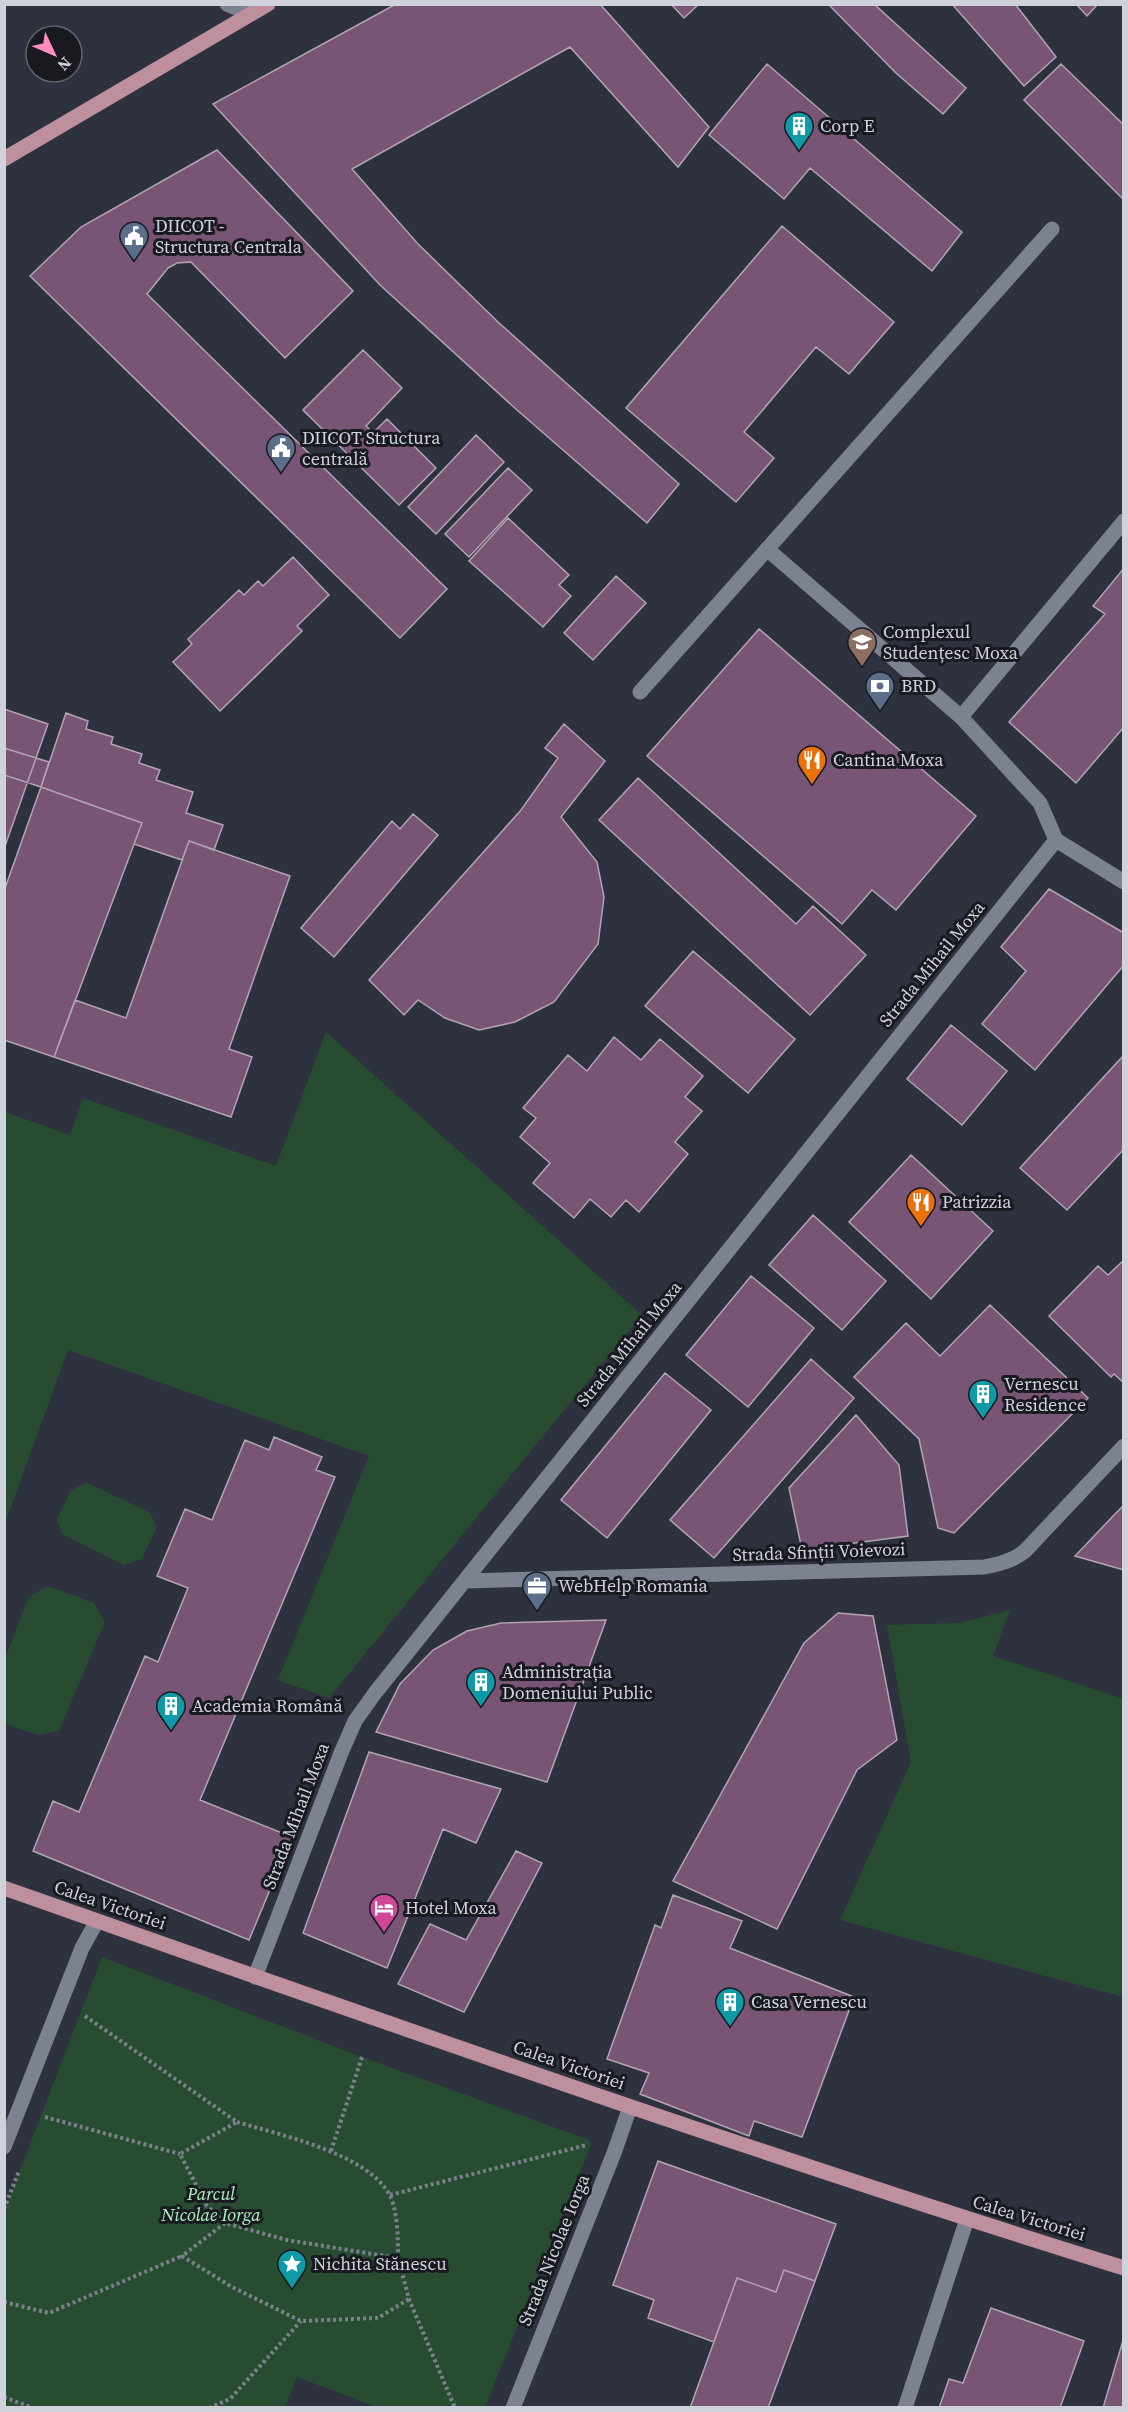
<svg xmlns="http://www.w3.org/2000/svg" width="1128" height="2412" font-family="'Source Serif 4',serif">
  <rect width="100%" height="100%" fill="#2e323e"/>
  <!-- green -->
  <path fill="#274c32" d="M326 1032 642 1315 329 1698 278 1680 369 1456 68 1350 4 1526 5 1112 70 1135 83 1098 276 1166Z
    M87 1483 149 1512 157 1527 142 1559 124 1565 62 1534 57 1519 71 1490Z
    M48 1586 94 1603 105 1622 59 1731 39 1735 5 1724V1659L28 1598Z
    M1010 1610 993 1656 1123 1699V1997L840 1920 911 1762 887 1625 960 1623Z
    M102 1957 362 2057 589 2140 591 2144 485 2407H376L297 2377 285 2407H5V2209Z"/>
  <!-- building -->
  <path fill="#785475" stroke="#b2a5b1" stroke-width="1.5" d="M396 4H600L709 127 678 167 570 47 352 169 418 244 498 322 679 484 647 523 517 410 380 285 213 104Z
    M671 4H699L684 18Z
    M828 4H874L966 88 943 114 896 73Z
    M952 4H1015L1056 57 1024 86Z
    M1076 4H1098L1087 16Z
    M767 64 962 232 932 271 810 168 784 199 709 135Z
    M1061 64 1124 125V200L1024 100Z
    M217 150 353 291 285 358 191 262 177 263 168 268 147 294 447 589 400 638 30 276 81 227Z
    M782 226 894 322 849 374 816 347 744 432 774 458 736 502 626 408Z
    M363 350 402 388 366 426 373 433 387 419 436 468 399 505 303 410Z
    M476 435 504 462 436 534 408 507Z
    M508 468 532 490 469 557 445 534Z
    M508 518 569 575 559 585 571 596 543 627 469 561Z
    M293 557 329 595 297 626 302 631 220 711 173 662 192 644 188 639 239 590 244 595 258 581 263 586Z
    M1124 568V727L1076 783 1009 722 1105 614 1093 606Z
    M616 576 646 603 593 660 564 633Z
    M759 629 976 816 896 910 872 890 842 924 647 756Z
    M4 709 48 724 4 849Z
    M66 713 88 721 86 729 113 737 111 744 142 754 139 763 160 770 156 780 193 792 186 813 223 825 214 850 189 841 182 860 134 844 142 823 41 787Z
    M564 724 605 761 561 817 597 862 604 897 598 944 554 1002 515 1022 479 1030 445 1018 418 1000 404 1015 369 980 521 810 558 758 545 748Z
    M4 748 49 762 41 787 4 775Z
    M638 778 796 924 813 906 866 955 810 1015 599 820Z
    M41 787 142 823 54 1057 4 1040V891Z
    M413 814 438 835 334 957 301 928 392 821 400 829Z
    M189 841 290 876 229 1049 252 1057 231 1117 54 1057 75 1000 126 1018Z
    M1049 889 1124 933V965L1035 1070 982 1024 1026 971 1001 947Z
    M693 951 795 1039 748 1093 645 1006Z
    M951 1025 1007 1071 962 1125 907 1079Z
    M614 1037 641 1060 660 1039 703 1076 685 1097 702 1111 675 1142 688 1154 639 1212 626 1200 611 1217 590 1199 574 1218 533 1183 550 1163 520 1137 536 1118 523 1108 568 1055 587 1071Z
    M1124 1055V1149L1067 1210 1020 1168Z
    M911 1155 993 1231 931 1299 849 1222Z
    M813 1215 886 1281 842 1330 769 1265Z
    M1124 1260V1383L1114 1374 1111 1377 1049 1316 1098 1266 1108 1275Z
    M751 1276 814 1328 748 1407 686 1355Z
    M990 1305 1088 1398 954 1533 938 1528 919 1439 854 1377 906 1323 940 1356Z
    M811 1359 854 1398 714 1558 670 1520Z
    M665 1373 711 1410 607 1538 561 1500Z
    M856 1415 899 1465 908 1536 802 1550 789 1488Z
    M274 1437 322 1457 316 1470 335 1477 200 1800 292 1837 249 1940 33 1851 53 1801 79 1812 145 1656 158 1662 188 1588 157 1576 185 1509 212 1520 245 1440 269 1450Z
    M1124 1505V1570L1075 1556 1116 1513Z
    M838 1613 873 1616 897 1740 857 1770 777 1929 673 1881 804 1643Z
    M606 1620 547 1782 376 1732 400 1684 433 1650 467 1631 501 1623Z
    M369 1752 501 1789 476 1843 443 1829 387 1968 303 1933Z
    M516 1851 542 1863 464 2012 398 1984 430 1924 466 1940Z
    M673 1895 742 1921 730 1948 854 1997 802 2137 754 2121 749 2136 640 2094 649 2073 607 2059 655 1925 661 1928Z
    M658 2161 836 2224 815 2281 784 2270 776 2292 737 2278 714 2342 648 2318 654 2300 613 2285Z
    M784 2270 815 2281 768 2408H690L737 2278 776 2292Z
    M991 2308 1084 2341 1060 2408H939L949 2379 963 2383Z
    M1124 2337V2408H1103Z"/>
  <g fill="none" stroke-linecap="round" stroke-linejoin="round">
    <!-- path -->
    <path stroke="#7c808a" stroke-width="4" stroke-dasharray="3 3" stroke-linecap="butt" d="M85 2016 237 2122
      M45 2117 180 2154
      M237 2122C280 2135 366 2153 389 2194 398 2210 398 2240 398 2258L287 2240 225 2223 207 2206 180 2154Z
      M331 2151 362 2057
      M390 2195 587 2145
      M4 2209 19 2171
      M225 2223 182 2256 232 2287 301 2321 378 2318 409 2299
      M398 2258 409 2299 455 2408
      M4 2302 49 2313 182 2256
      M4 2397 33 2408
      M209 2408 230 2399 301 2321"/>
    <!-- minor -->
    <path stroke="#7d8291" stroke-width="15" d="M227 4 250 14
      M767 549 961 717 1040 803 1056 840
      M640 692 1052 229
      M961 717 1124 521
      M466 1581 984 1567C999 1564 1013 1561 1025 1551L1124 1446
      M255 1977 341 1753 355 1721 375 1693 1056 840 1124 882
      M4 2147 82 1948 97 1921
      M513 2408 614 2153 630 2107
      M905 2408 967 2219"/>
    <!-- major -->
    <path stroke="#be8f9d" stroke-width="15" d="M4 159 268 4
      M4 1888C376 2019 747 2151 1124 2268"/>
  </g>
  <!-- icons -->
  <defs>
    <g id="building-pin" transform="scale(1.5)"><path d="M0 17L-7.5 6A9.5 9.5 0 1 1 7.5 6Z" fill="#0f9aa8" stroke="#181a20"/><path d="M-4-6H4V6H1V3H-1V6H-4ZM-2.5-4.3h1.7v1.8h-1.7ZM.8-4.3h1.7v1.8H.8ZM-2.5-1h1.7V.8h-1.7ZM.8-1h1.7V.8H.8Z" fill="#fff"/></g>
    <g id="civic-pin" transform="scale(1.5)"><path d="M0 17L-7.5 6A9.5 9.5 0 1 1 7.5 6Z" fill="#5c6f8a" stroke="#181a20"/><path d="M-.6-6.5H3V-4.5H.6V-3L4-1V1h2V6H-6V1h2V-1L-.6-3ZM-1.2 2.5V6h2.4V2.5Z" fill="#fff"/></g>
    <g id="university-pin" transform="scale(1.5)"><path d="M0 17L-7.5 6A9.5 9.5 0 1 1 7.5 6Z" fill="#8d6e63" stroke="#181a20"/><path d="M0-5L7-2L0 1L-7-2ZM-4 1L0 2.5L4 1V4Q0 6-4 4Z" fill="#fff"/></g>
    <g id="bank-pin" transform="scale(1.5)"><path d="M0 17L-7.5 6A9.5 9.5 0 1 1 7.5 6Z" fill="#5c6f8a" stroke="#181a20"/><path d="M-6-4H6V4H-6ZM0-2.3a2.3 2.3 0 1 0 0 4.6a2.3 2.3 0 1 0 0-4.6Z" fill="#fff"/></g>
    <g id="restaurant-pin" transform="scale(1.5)"><path d="M0 17L-7.5 6A9.5 9.5 0 1 1 7.5 6Z" fill="#e8710a" stroke="#181a20"/><path d="M-5-6h1v4h1v-4h1v4h1v-4h1v5L-1.5 .5V6h-2V.5L-5-1ZM5-6V6H3V1.5H1.5Q1.5-4 5-6Z" fill="#fff"/></g>
    <g id="office-pin" transform="scale(1.5)"><path d="M0 17L-7.5 6A9.5 9.5 0 1 1 7.5 6Z" fill="#5c6f8a" stroke="#181a20"/><path d="M-6-3h4V-5.5h4V-3h4V5H-6ZM-1-4.5V-3h2v-1.5ZM-6 0V1H6V0Z" fill="#fff"/></g>
    <g id="hotel-pin" transform="scale(1.5)"><path d="M0 17L-7.5 6A9.5 9.5 0 1 1 7.5 6Z" fill="#d1479c" stroke="#181a20"/><path d="M-6-4.5h1.5V1H6V5H4.5V3h-9V5H-6ZM-4 0a1.8 1.8 0 1 1 3.6 0ZM.5 0V-2.5h3Q6-2.5 6 0Z" fill="#fff"/></g>
    <g id="sight-pin" transform="scale(1.5)"><path d="M0 17L-7.5 6A9.5 9.5 0 1 1 7.5 6Z" fill="#0f9aa8" stroke="#181a20"/><path d="M0-6L1.8-2.2L6-1.7L2.9 1.2L3.7 5.4L0 3.3L-3.7 5.4L-2.9 1.2L-6-1.7L-1.8-2.2Z" fill="#fff"/></g>
  </defs>
  <g fill-rule="evenodd">
    <use href="#building-pin" x="799" y="126"/>
    <use href="#civic-pin" x="134" y="236"/>
    <use href="#civic-pin" x="281" y="448"/>
    <use href="#university-pin" x="862" y="642"/>
    <use href="#bank-pin" x="880" y="686"/>
    <use href="#restaurant-pin" x="812" y="760"/>
    <use href="#restaurant-pin" x="921" y="1202"/>
    <use href="#building-pin" x="983" y="1394"/>
    <use href="#office-pin" x="537" y="1586"/>
    <use href="#building-pin" x="481" y="1682"/>
    <use href="#building-pin" x="171" y="1706"/>
    <use href="#hotel-pin" x="384" y="1908"/>
    <use href="#building-pin" x="730" y="2002"/>
    <use href="#sight-pin" x="292" y="2264"/>
  </g>
  <g text-anchor="middle" stroke-width="6" stroke-linejoin="round" paint-order="stroke">
    <!-- poi labels -->
    <g font-size="18" fill="#cfd2da" stroke="#181a20" text-anchor="start">
      <text x="820" y="132">Corp E</text>
      <text x="155" y="232">DIICOT -<tspan x="155" dy="21">Structura Centrala</tspan></text>
      <text x="302" y="444">DIICOT Structura<tspan x="302" dy="21">centrală</tspan></text>
      <text x="883" y="638">Complexul<tspan x="883" dy="21">Studențesc Moxa</tspan></text>
      <text x="901" y="692">BRD</text>
      <text x="833" y="766">Cantina Moxa</text>
      <text x="942" y="1208">Patrizzia</text>
      <text x="1004" y="1390">Vernescu<tspan x="1004" dy="21">Residence</tspan></text>
      <text x="558" y="1592">WebHelp Romania</text>
      <text x="502" y="1678">Administrația<tspan x="502" dy="21">Domeniului Public</tspan></text>
      <text x="192" y="1712">Academia Română</text>
      <text x="405" y="1914">Hotel Moxa</text>
      <text x="751" y="2008">Casa Vernescu</text>
      <text x="313" y="2270">Nichita Stănescu</text>
    </g>
    <!-- street labels -->
    <g font-size="18" fill="#cfd2da" stroke="#181a20">
      <text transform="translate(932 964) rotate(-51)" y="6">Strada Mihail Moxa</text>
      <text transform="translate(629 1344) rotate(-51)" y="6">Strada Mihail Moxa</text>
      <text transform="translate(819 1552) rotate(-2)" y="6">Strada Sfinții Voievozi</text>
      <text transform="translate(296 1816) rotate(-69)" y="6">Strada Mihail Moxa</text>
      <text transform="translate(110 1905) rotate(19)" y="6">Calea Victoriei</text>
      <text transform="translate(569 2065) rotate(19)" y="6">Calea Victoriei</text>
      <text transform="translate(1029 2218) rotate(17)" y="6">Calea Victoriei</text>
      <text transform="translate(554 2250) rotate(-68)" y="6">Strada Nicolae Iorga</text>
    </g>
    <!-- park labels -->
    <g font-size="18" font-style="italic" fill="#adf2be" stroke="#181a20">
      <text x="211" y="2200">Parcul<tspan x="211" dy="21">Nicolae Iorga</tspan></text>
    </g>
  </g>
  <!-- border -->
  <rect width="1128" height="2412" fill="none" stroke="#cfd2da" stroke-width="12"/>
  <!-- north arrow -->
  <g transform="translate(54 54) rotate(134)"><circle r="28" fill="#181a20" stroke="#61646a" stroke-width="1.5"/>
  <path d="M0-4.5L10 22L0 15L-10 22Z" fill="#fd8ebf"/>
  <text y="-9" font-size="16" font-weight="bold" text-anchor="middle" fill="#cfd2da">N</text>
  </g>
</svg>
